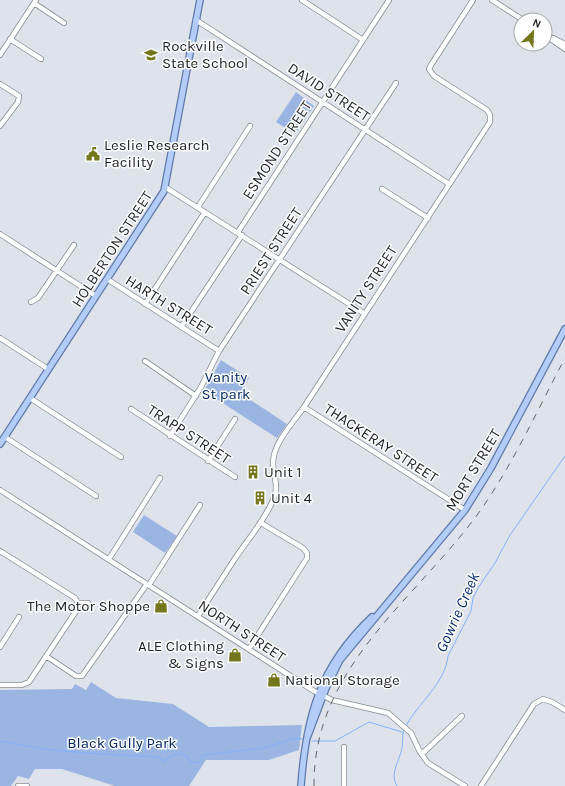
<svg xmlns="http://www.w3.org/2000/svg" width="565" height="786" font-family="Karla,sans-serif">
<rect width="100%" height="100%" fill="#dee3eb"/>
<path fill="#9ab5e2" d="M296 92 314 106 295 134 276 122Z
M221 360 249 378 240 393 287 424 277 438 204 391Z
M144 515 177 536 165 553 133 532Z
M91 682 116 698 173 704 209 727 302 725 299 750 269 760H206L189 786H115L62 769H35L29 779 18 776 11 786H0V690L72 689 75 684 86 690Z"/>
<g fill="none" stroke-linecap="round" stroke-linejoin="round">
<path stroke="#83b0fa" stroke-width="1" d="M406 726C418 703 445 684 448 656L471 611 473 598 478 588 495 563 510 535 565 456
M0 741 44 749 85 753 157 757 164 761 178 753 187 756 191 763 201 762 203 755 264 748 295 738 302 739
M312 741H335L369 722 402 732
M397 786C389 774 400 760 402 748 403 742 402 734 404 729"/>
<g stroke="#858a91" stroke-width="6">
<path id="minor" d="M302 0 363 40
M492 0 523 20
M34 3 64 23
M196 20 449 184
M545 35 565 49
M553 38 565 44
M10 39 41 59
M0 55 36 0
M0 84 19 96 18 102 0 126
M165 187 365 314
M382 189 428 218
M198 207 250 126
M238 232 389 0
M0 234 96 296
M107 279 219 351
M31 302 38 298 74 245
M145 304 205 212
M181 327 242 235
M0 338 48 369
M145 361 196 396
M30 398 121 457
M304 407 465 510
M131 409 235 477
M170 436 201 387 219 351 396 83
M5 437 96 496
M208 461 235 419
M0 490 314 691 332 700 388 713 411 733 420 752 428 763 465 786
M0 551 75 598 78 603
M109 559 160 478
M149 585 200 505
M78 603H88
M198 616C210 597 223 577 236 557 249 538 265 520 274 498 279 486 273 475 273 463 273 443 293 423 304 407L490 122V115L487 110 434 76 429 69 431 65 473 0
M0 647 19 617
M249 649 307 558V553L303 548 261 523
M46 656 76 676H82L147 584
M0 685H22L29 682 78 608V603
M420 752H424L462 716
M18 786H27
M344 786V747
M481 786 534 704 543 699 552 702 565 710"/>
</g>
<g stroke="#5e7aaa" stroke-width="8">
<path id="major" d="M0 444 164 191 200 0
M307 738 326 688 340 660 465 510 491 468 565 329
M301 786C306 716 320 666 372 617"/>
</g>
<use href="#minor" stroke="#fff" stroke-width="4.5"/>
<use href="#major" stroke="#b3cdf8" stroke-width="5.5"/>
<path stroke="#5f6267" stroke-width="1" stroke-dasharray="7 7" stroke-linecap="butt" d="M314 786C313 666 416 600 480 511 513 464 538 409 565 358"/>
</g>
<defs>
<g id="school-bare" transform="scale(1.08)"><path d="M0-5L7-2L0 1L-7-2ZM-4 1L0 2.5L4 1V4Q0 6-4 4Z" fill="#74761c" stroke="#fff" stroke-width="2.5" paint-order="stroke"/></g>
<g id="civic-bare" transform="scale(1.08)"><path d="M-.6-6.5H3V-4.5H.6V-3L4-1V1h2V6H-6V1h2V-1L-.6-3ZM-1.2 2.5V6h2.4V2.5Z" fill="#74761c" stroke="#fff" stroke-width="2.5" paint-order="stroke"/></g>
<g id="building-bare" transform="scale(1.08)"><path d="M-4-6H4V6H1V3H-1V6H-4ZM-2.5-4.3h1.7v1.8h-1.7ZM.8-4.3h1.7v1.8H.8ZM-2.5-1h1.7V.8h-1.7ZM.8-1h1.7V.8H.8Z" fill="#74761c" stroke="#fff" stroke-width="2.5" paint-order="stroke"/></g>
<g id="shop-bare" transform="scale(1.08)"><path d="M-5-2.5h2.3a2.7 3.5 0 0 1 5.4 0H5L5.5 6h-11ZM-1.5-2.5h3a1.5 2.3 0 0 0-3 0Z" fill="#74761c" stroke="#fff" stroke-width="2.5" paint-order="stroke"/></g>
</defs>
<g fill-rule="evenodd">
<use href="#school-bare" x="151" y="55"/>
<use href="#civic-bare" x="93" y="154"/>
<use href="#building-bare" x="253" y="472"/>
<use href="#building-bare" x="260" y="498"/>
<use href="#shop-bare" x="161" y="606"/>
<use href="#shop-bare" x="235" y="655"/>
<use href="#shop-bare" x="274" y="680"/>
</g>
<g text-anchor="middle" stroke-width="3" stroke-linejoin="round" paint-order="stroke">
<g font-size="15" fill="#1e2023" stroke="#fff" text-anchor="start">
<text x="162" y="51">Rockville<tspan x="162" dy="17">State School</tspan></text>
<text x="104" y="150">Leslie Research<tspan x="104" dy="17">Facility</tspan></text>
<text x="264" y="477">Unit 1</text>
<text x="271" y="503">Unit 4</text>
<text x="150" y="611" text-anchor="end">The Motor Shoppe</text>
<text x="224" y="651" text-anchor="end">ALE Clothing<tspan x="224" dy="17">&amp; Signs</tspan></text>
<text x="285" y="685">National Storage</text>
</g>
<g font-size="15" fill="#1e2023" stroke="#fff">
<text transform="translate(329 92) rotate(33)" y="5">DAVID STREET</text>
<text transform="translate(277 150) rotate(-57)" y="5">ESMOND STREET</text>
<text transform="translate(112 249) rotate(-57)" y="5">HOLBERTON STREET</text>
<text transform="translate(271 251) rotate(-57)" y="5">PRIEST STREET</text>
<text transform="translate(366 289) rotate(-57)" y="5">VANITY STREET</text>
<text transform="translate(169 305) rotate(32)" y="5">HARTH STREET</text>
<text transform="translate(189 434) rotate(33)" y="5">TRAPP STREET</text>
<text transform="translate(381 443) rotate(33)" y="5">THACKERAY STREET</text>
<text transform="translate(473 470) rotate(-59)" y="5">MORT STREET</text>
<text transform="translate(242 631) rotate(33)" y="5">NORTH STREET</text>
</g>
<g font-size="15" fill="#012665" stroke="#fff">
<text x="226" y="382">Vanity<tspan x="226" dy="17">St park</tspan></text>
<text x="122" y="748">Black Gully Park</text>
</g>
<g font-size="16" font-style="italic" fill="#082e6e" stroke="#fff">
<text transform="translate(457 612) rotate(-66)" y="6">Gowrie Creek</text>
</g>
</g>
<g transform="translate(533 32) rotate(24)"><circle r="19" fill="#ffffff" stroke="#a5a6a7"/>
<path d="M0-3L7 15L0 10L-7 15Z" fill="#74761c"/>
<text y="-6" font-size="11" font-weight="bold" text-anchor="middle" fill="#1e2023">N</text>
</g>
</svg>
